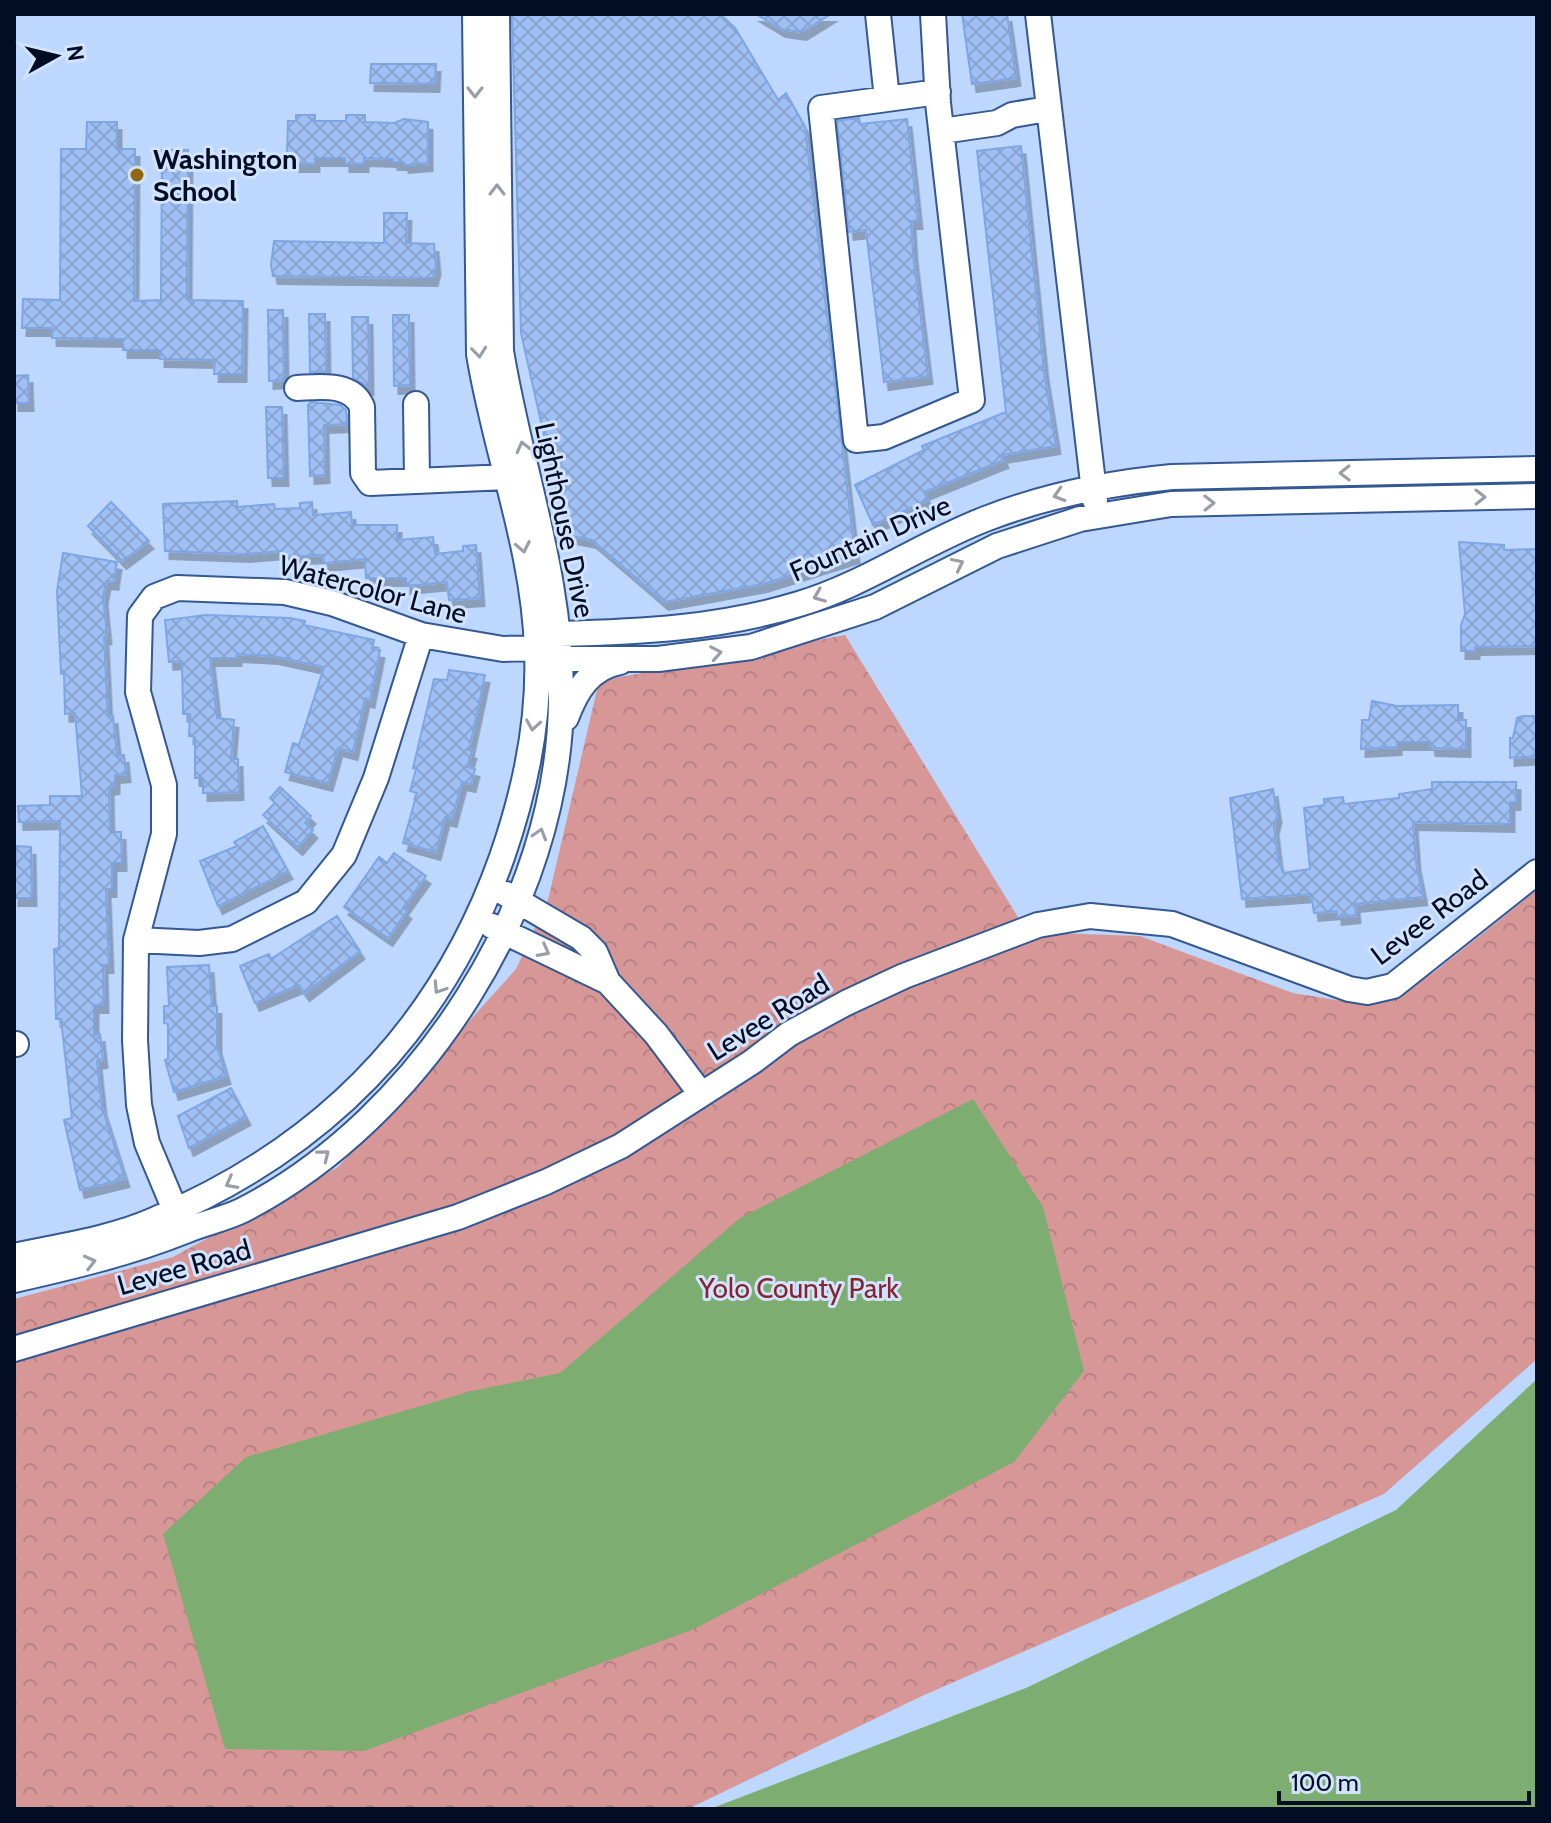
<svg xmlns="http://www.w3.org/2000/svg" width="1551" height="1823" font-family="Cabin,sans-serif">
<defs>
<pattern id="park-crowns" width="20" height="18" patternUnits="userSpaceOnUse" patternTransform="scale(2)"><rect width="20" height="18" fill="#d89797"/><path d="M2 6a3 3 0 1 1 6 0M12 15a3 3 0 1 1 6 0" fill="none" stroke="#b88182"/></pattern>
<pattern id="building-cross-hatch" width="8" height="8" patternUnits="userSpaceOnUse" patternTransform="scale(2)"><rect width="8" height="8" fill="#a0c0f4"/><path d="M0 0l8 8M0 8l8-8" fill="none" stroke="#88a4d1"/></pattern>
<filter id="shadow"><feDropShadow dx="4.5" dy="8" stdDeviation="0" flood-color="#0004"/></filter>
</defs>
<rect width="100%" height="100%" fill="#bdd7fe"/>
<path fill="url(#park-crowns)" d="M845 635 1027 932 1140 936 1293 993 1367 1005 1433 973 1537 890V1359L1384 1494 922 1696 688 1809H14V1299L173 1257 338 1167 516 969 548 900 599 681Z"/>
<path fill="#7dad71" d="M973 1099 1043 1207 1084 1371 1014 1462 694 1629 364 1751 225 1749 163 1534 246 1457 472 1391 560 1373 740 1218Z
M1537 1379V1809H710L1026 1688 1396 1510Z"/>
<path fill="url(#building-cross-hatch)" stroke="#7ea5e4" stroke-width="2" filter="url(#shadow)" d="M512 14H720L735 28 778 100 786 93 805 127 855 555 763 584 664 602 592 540 571 536 554 480 521 333Z
M756 14H831L802 32 781 29Z
M962 14H1007L1016 78 972 84Z
M371 64H436L435 84 370 83Z
M296 115H315V121H346V115H365V122L394 123 404 119 428 122V163L404 165V162H393V159L364 158V164H345V158H315V164H295V157H287L288 121H296Z
M859 118 860 124 907 119 918 221H911L913 254 928 376 884 382 866 230 849 232 837 121Z
M87 122H117V149H135L134 301 161 300 162 150H188L187 300 243 301 242 374H214L215 360 160 359V350H123V339L52 338V328H22L23 299 60 300 61 149H86Z
M1021 146 1044 372 1056 446 1002 455 1004 460 924 492 928 500 873 525 855 485 924 450 922 446 1006 412 977 151Z
M384 213H407L406 243 434 244 436 267 433 278 273 276 271 265 274 241 384 243Z
M268 310H283L284 380 269 381Z
M309 314H325L326 372H310Z
M393 315H409L410 385 394 386Z
M352 317H368L369 387 353 378Z
M28 375 29 403H14V376Z
M311 402 340 405 346 410 347 424 324 425 325 475 310 476 308 405Z
M266 407H282L284 478H268Z
M237 501V507L274 504 275 509 300 508V503L312 502 313 515 351 512 352 525H397V540L433 537 435 554 463 551V546L476 545 480 598 449 600 447 582 406 586V578H366L365 559 324 563 323 555 282 557V551L246 554 165 551 163 504Z
M111 502 149 541 122 561 88 526Z
M1459 542 1504 545V550L1537 549V646L1475 647V651H1461V625L1465 614Z
M63 553 117 562 114 582 106 581 103 597 107 636 104 637 108 717 113 716 117 756 124 755 126 774 115 775V786L109 787 110 832H121L122 863H112V889H106L109 965H103L104 1005H94V1035L100 1034 103 1060 97 1061 102 1107 125 1179 80 1190 64 1120 72 1118 61 1019H56L54 949 59 948 60 821 19 822 18 806 50 805V796H82L75 713 65 714 64 673 61 674 57 591Z
M206 615 290 618 305 621 304 625 374 640 372 649 380 650 370 700 365 698 353 752 338 748 328 783 285 772 293 743 299 745 324 667 274 656 237 654V658H210L217 718 234 720 231 759H238L239 792 203 793V778H195V737L189 736 190 714H183L182 661 169 662 165 620Z
M449 670 485 675 469 750 472 751 467 767 475 769 471 784 462 782 452 819 445 817 436 852 403 843 417 793 410 791 416 769 413 768 434 679 447 680Z
M1372 701 1397 706 1458 705V720H1466V749L1431 748 1430 742H1397V747L1361 749 1362 720H1369Z
M1522 716H1537V756L1510 758V738H1513L1517 718Z
M1432 782H1516V802H1510V824L1413 822 1416 863 1423 897 1355 904 1356 915 1337 917V911L1314 913 1311 894 1242 899 1230 798 1273 789 1277 815 1274 827 1278 860 1283 873 1310 869 1304 808 1324 805V799L1343 797 1344 804 1399 798V794L1432 789Z
M280 787 311 816 305 823 313 830 298 847 263 815 275 803 270 798Z
M263 826 288 871 218 906 200 861 237 846 234 842Z
M16 846 31 847 32 898H14Z
M394 853 426 876 403 908 407 911 388 938 344 907 379 857 387 863Z
M337 916 360 951 305 993 299 985 255 1003 240 966 269 954 271 959Z
M209 965 212 1006H217V1046L226 1076 174 1092 165 1060 168 1059V1024L164 1023V1006H169L167 967Z
M231 1088 246 1117 189 1148 178 1116Z"/>
<g fill="none" stroke-linecap="round" stroke-linejoin="round">
<g stroke="#345891" stroke-width="28">
<path id="minor" d="M878 14 887 99 821 108 856 440 884 437 972 400 938 103 933 14
M1038 14 1095 500
M887 99 938 92
M942 131 997 123 1012 115 1047 109
M297 388C320 387 352 382 362 407L363 473 370 483 507 477
M416 404 417 481
M546 642 558 634C641 632 720 628 799 604 866 584 924 542 988 518 1048 495 1108 483 1172 477L1537 469
M547 652 559 659H658L751 647 875 607 997 546 1080 519 1171 504 1537 496
M566 718C576 691 589 668 620 662
M506 894 581 938 595 952 608 982 656 1034 701 1094
M492 926 608 982
M136 940 199 943 232 939 306 902 344 855 376 778 421 635
M14 1044H16
M175 1210 147 1143 139 1105 135 1040 136 940 164 834V785L138 692 140 616 154 597 177 588 285 592 332 603 421 635 503 649 537 648
M14 1256C60 1246 111 1239 154 1220 323 1149 441 1029 502 857 525 791 540 720 537 650 534 548 495 453 479 354L475 14
M14 1280C72 1267 130 1253 185 1231 204 1223 225 1219 243 1210 421 1118 559 903 561 701 562 575 521 472 501 351L497 14
M14 1349 458 1217 546 1182 621 1146 752 1062 789 1034 846 1003 904 976 1038 925 1090 916 1172 924 1349 989 1367 992 1393 986 1537 872"/>
</g>
<use href="#minor" stroke="#fff" stroke-width="24"/>
</g>
<defs><path id="oneway-chevron" d="M-2-3.5L2.5 0L-2 3.5" fill="none" stroke-width="1.6" stroke-linecap="round" stroke-linejoin="round" transform="scale(2)"/></defs>
<g stroke="#9a9ea7">
<use href="#oneway-chevron" transform="translate(475 92) rotate(90)"/>
<use href="#oneway-chevron" transform="translate(497 190) rotate(-90)"/>
<use href="#oneway-chevron" transform="translate(479 352) rotate(84)"/>
<use href="#oneway-chevron" transform="translate(523 447) rotate(-104)"/>
<use href="#oneway-chevron" transform="translate(1345 473) rotate(179)"/>
<use href="#oneway-chevron" transform="translate(1059 495) rotate(163)"/>
<use href="#oneway-chevron" transform="translate(1480 497) rotate(-1)"/>
<use href="#oneway-chevron" transform="translate(1209 503) rotate(-1)"/>
<use href="#oneway-chevron" transform="translate(523 547) rotate(79)"/>
<use href="#oneway-chevron" transform="translate(958 564) rotate(-26)"/>
<use href="#oneway-chevron" transform="translate(819 596) rotate(158)"/>
<use href="#oneway-chevron" transform="translate(716 653) rotate(-10)"/>
<use href="#oneway-chevron" transform="translate(533 725) rotate(99)"/>
<use href="#oneway-chevron" transform="translate(540 834) rotate(-73)"/>
<use href="#oneway-chevron" transform="translate(544 951) rotate(28)"/>
<use href="#oneway-chevron" transform="translate(439 988) rotate(123)"/>
<use href="#oneway-chevron" transform="translate(324 1155) rotate(-39)"/>
<use href="#oneway-chevron" transform="translate(231 1183) rotate(152)"/>
<use href="#oneway-chevron" transform="translate(90 1262) rotate(-14)"/>
</g>
<circle fill="#91670f" stroke="#d2e3fe" stroke-width="3" cx="137" cy="175" r="8"/>
<g text-anchor="middle" stroke-width="6" stroke-linejoin="round" paint-order="stroke">
<g font-size="28" font-weight="bold" fill="#020c23" stroke="#d2e3fe" text-anchor="start">
<text x="153" y="169">Washington<tspan x="153" dy="32">School</tspan></text>
</g>
<g font-size="28" fill="#020c23" stroke="#d2e3fe">
<text transform="translate(565 520) rotate(78)" y="10">Lighthouse Drive</text>
<text transform="translate(870 538) rotate(-24)" y="10">Fountain Drive</text>
<text transform="translate(373 589) rotate(15)" y="10">Watercolor Lane</text>
<text transform="translate(1429 917) rotate(-37)" y="10">Levee Road</text>
<text transform="translate(768 1017) rotate(-32)" y="10">Levee Road</text>
<text transform="translate(184 1267) rotate(-16)" y="10">Levee Road</text>
</g>
<g font-size="28" fill="#84242d" stroke="#d2e3fe">
<text x="799" y="1298">Yolo County Park</text>
</g>
</g>
<rect width="1551" height="1823" fill="none" stroke="#020c23" stroke-width="32"/>
<g transform="translate(56 56) rotate(82)" stroke="#d2e3fe" stroke-width="6" paint-order="stroke">
<path d="M0-6L14 30L0 20L-14 30Z" fill="#020c23"/>
<text y="-12" font-size="22" font-weight="bold" text-anchor="middle" fill="#020c23">N</text>
</g>
<path d="M1279 1791v12h250v-12" fill="none" stroke="#020c23" stroke-width="4"/>
<text x="1291" y="1791" font-size="24" fill="#020c23" stroke="#d2e3fe" stroke-width="6" paint-order="stroke">100 m</text>
</svg>
